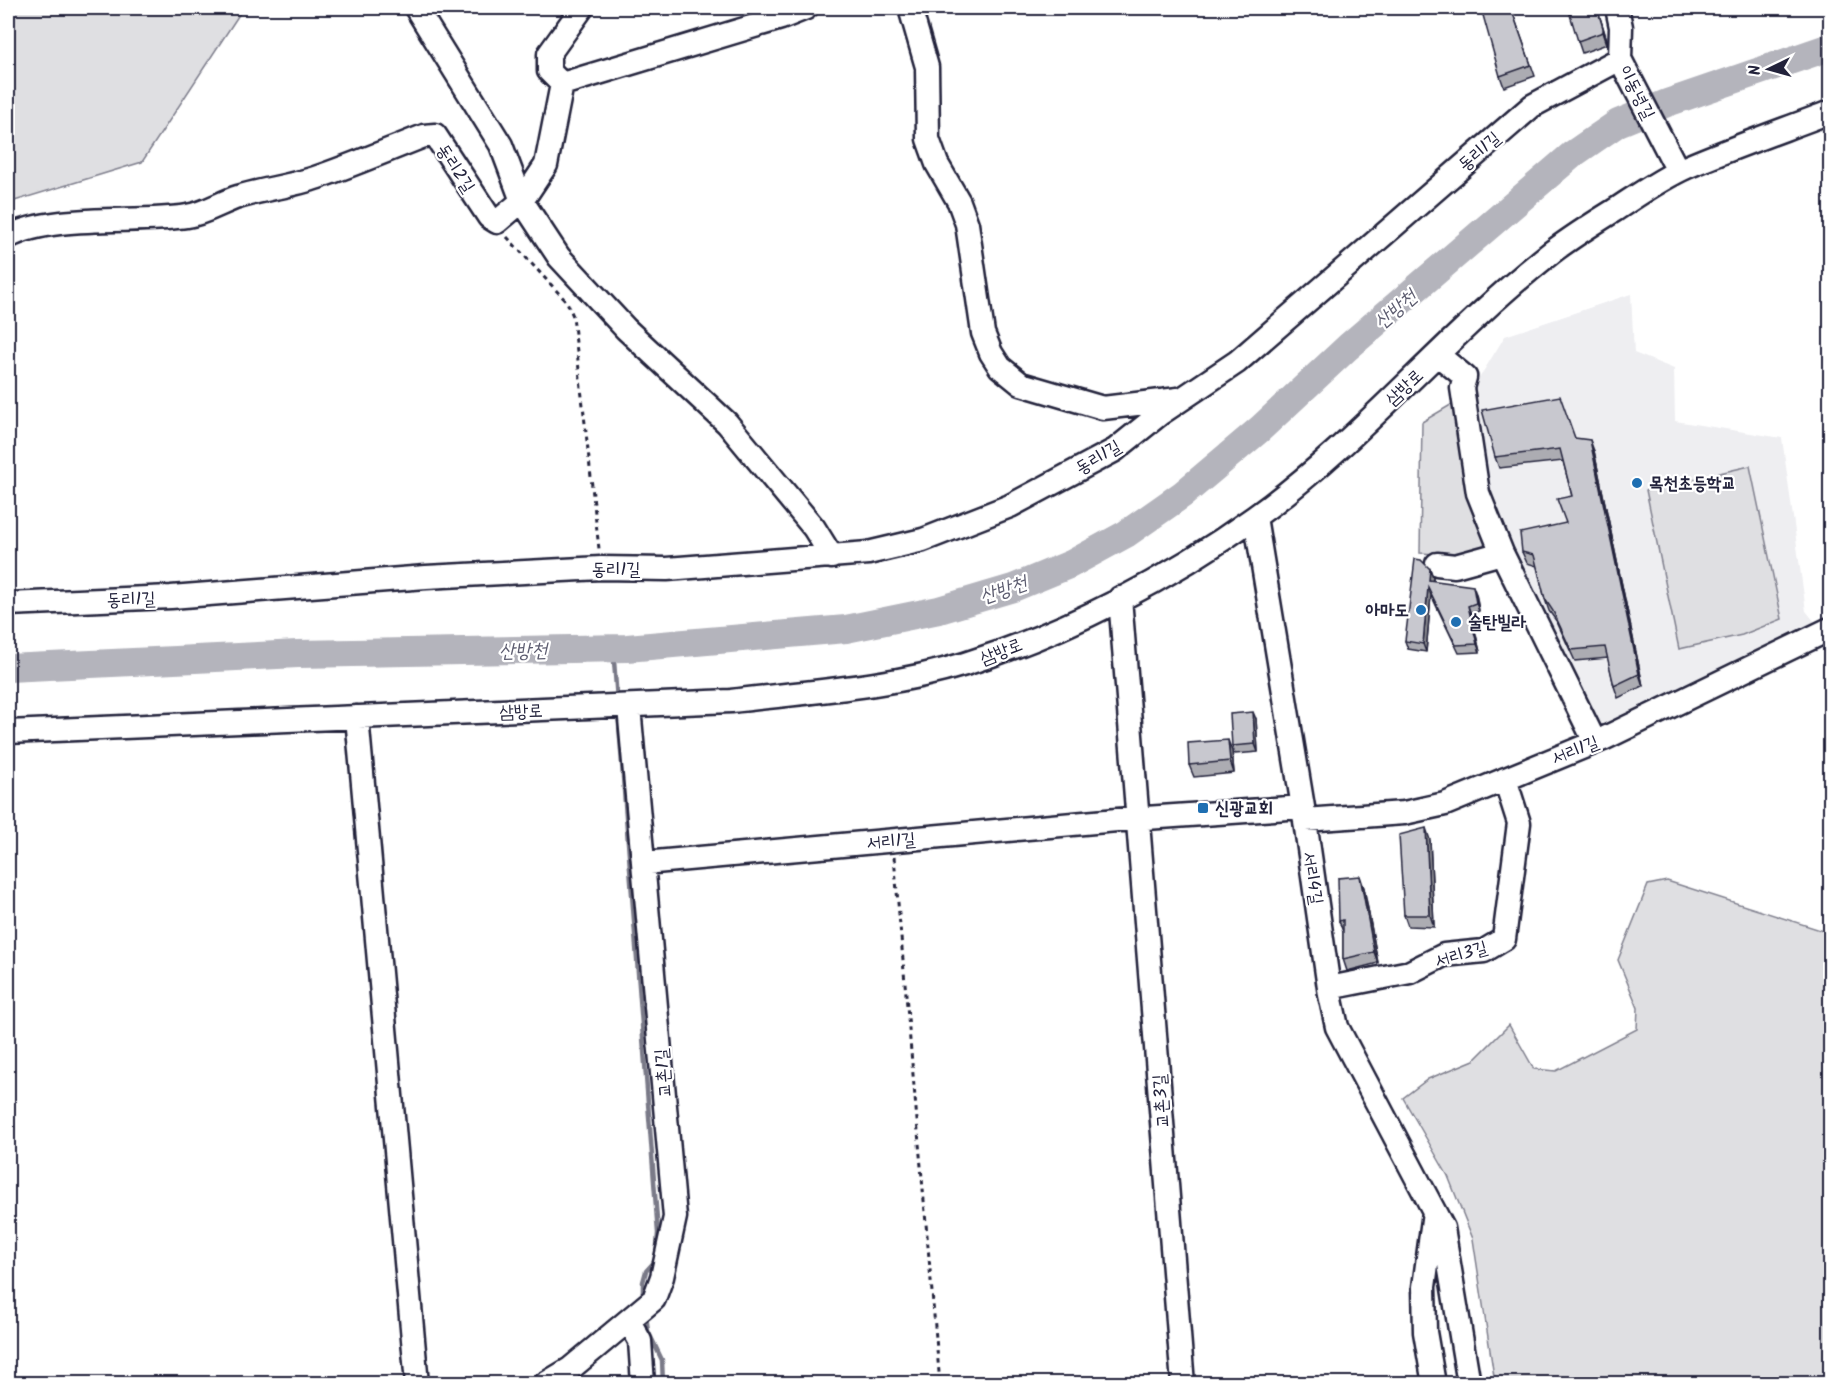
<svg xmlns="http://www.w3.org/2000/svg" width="1838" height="1391" font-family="Kalam,'Poor Story',sans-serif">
<rect width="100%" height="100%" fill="#fff"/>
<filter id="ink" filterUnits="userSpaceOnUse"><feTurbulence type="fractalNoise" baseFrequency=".0167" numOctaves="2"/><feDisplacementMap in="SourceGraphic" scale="12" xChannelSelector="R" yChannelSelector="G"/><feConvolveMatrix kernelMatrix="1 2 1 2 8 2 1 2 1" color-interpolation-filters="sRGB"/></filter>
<g filter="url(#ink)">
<path fill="#eeeef1" d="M1631 294 1634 353 1674 369 1675 421 1782 438 1806 611 1815 622 1599 730 1495 528 1467 398 1505 336Z"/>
<path fill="#dfdfe2" stroke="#80808e" stroke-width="1.5" d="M8 8H239L240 13 142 162 8 203Z
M1454 403 1492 548 1451 555 1420 553 1422 422Z
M1750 466 1782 619 1742 635 1679 649 1646 490Z
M1667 881 1830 933V1383H1495L1473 1239 1448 1176 1403 1098 1428 1079 1474 1060 1509 1025 1534 1069 1556 1071 1637 1029 1638 1008 1618 960 1648 885Z"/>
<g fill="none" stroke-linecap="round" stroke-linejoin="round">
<path stroke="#7a7a88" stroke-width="4.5" d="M613 648 617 700
M618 712 658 1233 656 1260 646 1271 643 1282V1300
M646 1315 648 1331 662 1360 663 1384"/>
<path stroke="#b4b4bc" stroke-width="28" d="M8 668 298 654 627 648 846 629 939 610 1013 588 1071 564 1126 534 1183 494 1260 429 1348 347 1573 154 1618 123 1667 103 1830 47"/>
<g stroke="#22223b" stroke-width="27">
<path id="minor" d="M416 8 501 145 522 201 559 257 626 329 727 423 814 528 832 557
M910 8 927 67 928 139 937 164 959 202 967 224 983 333 991 353 1000 367 1021 384 1103 408 1178 399
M1617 8 1621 27 1620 59 1678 171
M562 84 549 71V54L582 8
M8 237C53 213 137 224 187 216 204 214 222 202 238 197 264 189 292 186 318 177 353 165 388 150 424 136L435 135 489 217 497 222 522 201 546 165 562 84 781 18 806 8
M1438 355 1465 377 1462 388 1478 493 1502 553 1595 742
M1255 517 1303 807 1330 995 1337 1027 1443 1228 1469 1384
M1437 564 1455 566 1502 553
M1120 598 1183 1384
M8 604 171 597 426 577 601 568 667 569 868 553 923 540 1010 506 1115 450 1161 413 1237 362 1532 106 1620 59
M357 717 417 1384
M8 732 731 701C808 692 891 687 965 664 1067 632 1169 579 1255 517 1363 439 1447 334 1552 252 1572 237 1594 223 1615 210 1638 195 1662 178 1687 167 1734 147 1783 130 1830 112
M1305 820 1404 813 1445 804 1603 739 1830 629
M644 863 1117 820 1303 807
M1329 988 1410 972 1444 955 1484 951 1504 939 1519 823 1505 779
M629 1321 640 1341 643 1384
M545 1384 570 1369 654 1299 662 1277 675 1217 629 707
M1434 1384 1425 1332 1424 1287 1434 1212"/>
</g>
<path stroke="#22223b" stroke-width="3" stroke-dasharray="4.5 4.5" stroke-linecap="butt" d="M507 237 567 302 573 316 599 549
M894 857 940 1384"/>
<use href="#minor" stroke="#fff" stroke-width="22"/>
</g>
<path fill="#acacb2" stroke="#22223b" stroke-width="1.5" d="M743 8H767L746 15Z
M1511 8 1535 76 1504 87 1500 76Z
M1597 8 1607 40V44L1582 53 1578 41Z
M1575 438 1594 451 1643 686 1618 698 1614 686 1608 658 1575 661 1557 622 1549 611 1545 599 1537 566 1527 563 1522 552 1566 523 1572 496 1563 461 1499 468 1495 457Z
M1430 569 1433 577V581L1476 594 1479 611 1471 614 1480 652 1459 653 1431 595 1426 652 1408 649 1405 641Z
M1256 719 1258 752 1235 754 1232 746Z
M1232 751 1234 773 1194 777 1189 765Z
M1430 840 1434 927 1408 926 1404 915Z
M1364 888 1378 963 1347 971 1343 959V932L1339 921Z"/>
<path fill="#8c8c91" stroke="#22223b" stroke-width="1.5" d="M1597 8 1607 40V44L1603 32Z
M1590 440 1594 451 1643 686 1639 674Z
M1430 569 1433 577 1432 588 1429 580Z
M1473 586 1476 594 1479 611 1476 603Z
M1428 587 1431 595 1426 652 1423 644Z
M1468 606 1471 614 1480 652 1477 644Z
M1253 712 1256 719 1258 752 1255 744Z
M1228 740 1232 751 1234 773 1230 761Z
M1426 828 1430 840 1434 927 1430 915Z
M1360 876 1364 888 1378 963 1374 952Z"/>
<path fill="#c8c8cf" stroke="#22223b" stroke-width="1.5" d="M1481 8H1511L1531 65 1500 76Z
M1568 8H1597L1603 28V32L1578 41Z
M1560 396 1575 438 1590 440 1639 674 1614 686 1605 647 1571 650 1553 611 1545 599 1534 555 1522 552 1520 533 1566 523 1557 499 1572 496 1560 449 1495 457 1482 410Z
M1415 559 1421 560 1430 569 1429 580 1473 586 1476 603 1468 606 1477 644 1456 645 1428 587 1423 644 1405 641Z
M1253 712 1255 744 1232 746 1230 714Z
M1228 740 1230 761 1189 765 1188 743Z
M1426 828 1430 915H1404L1399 835Z
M1360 876 1374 952 1343 959V920L1339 921 1338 878Z"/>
</g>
<g fill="#1f6fb2" stroke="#fff" stroke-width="2">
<circle cx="1637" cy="483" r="6"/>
<circle cx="1421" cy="610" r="6"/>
<circle cx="1456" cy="622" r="6"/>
<rect x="1197" y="802" width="12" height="12" rx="3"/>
</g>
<g text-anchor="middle" stroke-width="4.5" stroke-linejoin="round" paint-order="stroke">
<g font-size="18" fill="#22223b" stroke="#fff">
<text transform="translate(1637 92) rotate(63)" y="6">이동녕길</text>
<text transform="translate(1479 151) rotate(-41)" y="6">동리1길</text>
<text transform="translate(456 168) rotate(57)" y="6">동리2길</text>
<text transform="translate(1404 387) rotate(-43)" y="6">삼방로</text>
<text transform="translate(1098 457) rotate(-31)" y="6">동리1길</text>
<text x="616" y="575">동리1길</text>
<text transform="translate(131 599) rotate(-2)" y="6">동리1길</text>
<text transform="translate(1001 651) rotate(-21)" y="6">삼방로</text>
<text transform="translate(521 711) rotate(-2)" y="6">삼방로</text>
<text transform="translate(1575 750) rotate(-22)" y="6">서리1길</text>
<text transform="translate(891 841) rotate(-5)" y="6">서리1길</text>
<text transform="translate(1313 878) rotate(81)" y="6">서리4길</text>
<text transform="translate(1461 954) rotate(-16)" y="6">서리3길</text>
<text transform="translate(663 1073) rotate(-95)" y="6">교촌1길</text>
<text transform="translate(1161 1101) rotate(-94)" y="6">교촌3길</text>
</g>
<g font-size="18" font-weight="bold" fill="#22223b" stroke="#fff" text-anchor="start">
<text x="1649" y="489">목천초등학교</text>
<text x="1409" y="616" text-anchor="end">아마도</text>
<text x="1468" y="628">술탄빌라</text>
<text x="1215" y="814">신광교회</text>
</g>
<g font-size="20" font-style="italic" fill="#5c5c6f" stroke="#fff">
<text transform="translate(1395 309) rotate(-41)" y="7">산방천</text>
<text transform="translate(1003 589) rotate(-19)" y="7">산방천</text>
<text transform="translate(523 650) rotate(-1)" y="7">산방천</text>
</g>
</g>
<rect width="1838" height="1391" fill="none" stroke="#fff" stroke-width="30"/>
<rect x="15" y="15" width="1808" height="1361" fill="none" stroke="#22223b" stroke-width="2" filter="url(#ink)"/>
<g transform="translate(1769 69) rotate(265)" stroke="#ffffff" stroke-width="4.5" paint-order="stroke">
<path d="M0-4.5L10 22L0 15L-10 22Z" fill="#22223b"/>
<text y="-9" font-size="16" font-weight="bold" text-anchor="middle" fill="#22223b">N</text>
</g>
</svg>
